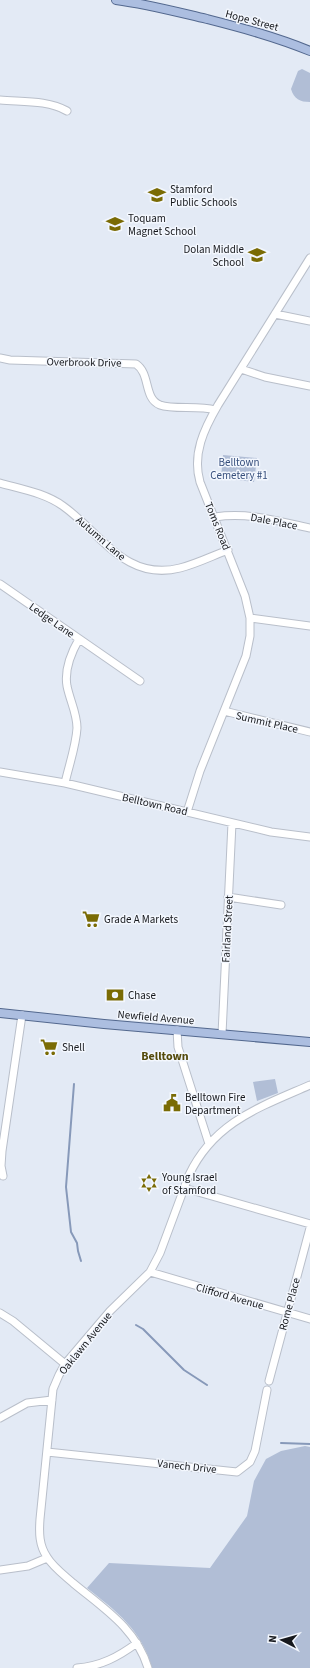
<svg xmlns="http://www.w3.org/2000/svg" width="310" height="1668" font-family="'Source Sans 3',sans-serif">
<rect width="100%" height="100%" fill="#e3eaf5"/>
<path fill="#b1bed6" d="M302 69 310 73V102C300 102 294 99 291 89L298 71Z
M223 455 257 458 254 482 221 478Z
M275 1079 278 1093 257 1101 253 1082Z
M305 1446 310 1447V1668H152C142 1630 116 1611 87 1588L109 1563 210 1568 247 1516 254 1481 266 1459 281 1451Z"/>
<g fill="none" stroke-linecap="round" stroke-linejoin="round">
<path stroke="#8799b9" stroke-width="2" d="M74 1084 66 1187 71 1232 77 1243 78 1251 81 1261
M136 1325 143 1329 184 1370 207 1385
M281 1443 310 1444"/>
<g stroke="#b9bfca" stroke-width="9">
<path id="minor" d="M0 100C22 102 48 100 67 111
M275 314 310 321
M0 358 10 360 136 364C151 374 143 398 160 405 173 410 199 405 215 410
M241 369 265 377 310 386
M0 483C21 489 45 493 63 506 100 532 125 582 180 568 196 564 212 556 228 550
M215 517C249 512 277 521 310 528
M0 584 140 681
M250 618 310 626
M224 711 310 732
M0 772 65 783 271 832 310 837
M65 783C69 765 76 746 77 728 77 713 70 701 67 686 64 669 71 653 79 639
M187 812 200 771 246 656 250 636V618L245 596 200 482C192 454 204 429 218 405L310 258
M228 897 281 905
M177 1030 178 1047 209 1144
M222 1034 232 823
M3 1176 1 1166 2 1151 22 1015
M184 1188 310 1224
M150 1272 310 1319
M0 1313 13 1321 65 1364
M269 1381 310 1228
M0 1418 27 1403 52 1400
M47 1452 237 1472 250 1462 255 1451 267 1390
M0 1570 28 1566 47 1558
M77 1668C101 1666 118 1657 137 1643
M148 1668C136 1628 103 1608 73 1583 64 1575 53 1567 47 1557 39 1545 39 1533 40 1519L53 1389 59 1375 65 1364 110 1311 150 1272 160 1253 189 1175C214 1122 260 1107 310 1085"/>
</g>
<g stroke="#53688e" stroke-width="10">
<path id="major" d="M116 0C147 4 177 12 207 19 242 28 276 37 310 51
M0 1013 104 1024 310 1042"/>
</g>
<use href="#minor" stroke="#fff" stroke-width="7"/>
<use href="#major" stroke="#acbee0" stroke-width="8"/>
</g>
<defs>
<g id="school-bare" transform="scale(1.38)"><path d="M0-5L7-2L0 1L-7-2ZM-4 1L0 2.5L4 1V4Q0 6-4 4Z" fill="#7a6b04" stroke="#f3f7fe" stroke-width="2.5" paint-order="stroke"/></g>
<g id="supermarket-bare" transform="scale(1.38)"><path d="M-6-5.5h2.5l.6 2H6L4.5 2H-2.5L-4.4-4H-6ZM-1.5 3.2a1.3 1.3 0 1 0 .1 0ZM3 3.2a1.3 1.3 0 1 0 .1 0Z" fill="#7a6b04" stroke="#f3f7fe" stroke-width="2.5" paint-order="stroke"/></g>
<g id="bank-bare" transform="scale(1.38)"><path d="M-6-4H6V4H-6ZM0-2.3a2.3 2.3 0 1 0 0 4.6a2.3 2.3 0 1 0 0-4.6Z" fill="#7a6b04" stroke="#f3f7fe" stroke-width="2.5" paint-order="stroke"/></g>
<g id="civic-bare" transform="scale(1.38)"><path d="M-.6-6.5H3V-4.5H.6V-3L4-1V1h2V6H-6V1h2V-1L-.6-3ZM-1.2 2.5V6h2.4V2.5Z" fill="#7a6b04" stroke="#f3f7fe" stroke-width="2.5" paint-order="stroke"/></g>
<g id="synagogue-bare" transform="scale(1.38)"><path d="M0-6.5L5.6 3.2H-5.6ZM0 6.5L5.6-3.2H-5.6Z" fill="#7a6b04" stroke="#f3f7fe" stroke-width="2.5" paint-order="stroke"/></g>
</defs>
<g fill-rule="evenodd">
<use href="#school-bare" x="157" y="195"/>
<use href="#school-bare" x="115" y="224"/>
<use href="#school-bare" x="257" y="255"/>
<use href="#supermarket-bare" x="91" y="919"/>
<use href="#bank-bare" x="115" y="995"/>
<use href="#supermarket-bare" x="49" y="1047"/>
<use href="#civic-bare" x="172" y="1103"/>
<use href="#synagogue-bare" x="149" y="1183"/>
</g>
<g text-anchor="middle" stroke-width="3" stroke-linejoin="round" paint-order="stroke">
<g font-size="11" fill="#17191d" stroke="#f3f7fe">
<text transform="translate(252 20) rotate(15)" y="4">Hope Street</text>
<text transform="translate(84 362) rotate(1)" y="4">Overbrook Drive</text>
<text transform="translate(274 521) rotate(11)" y="4">Dale Place</text>
<text transform="translate(218 526) rotate(68)" y="4">Toms Road</text>
<text transform="translate(101 538) rotate(41)" y="4">Autumn Lane</text>
<text transform="translate(52 620) rotate(35)" y="4">Ledge Lane</text>
<text transform="translate(267 722) rotate(13)" y="4">Summit Place</text>
<text transform="translate(155 804) rotate(13)" y="4">Belltown Road</text>
<text transform="translate(227 929) rotate(-87)" y="4">Fairland Street</text>
<text transform="translate(156 1017) rotate(5)" y="4">Newfield Avenue</text>
<text transform="translate(230 1296) rotate(16)" y="4">Clifford Avenue</text>
<text transform="translate(289 1304) rotate(-75)" y="4">Rome Place</text>
<text transform="translate(85 1343) rotate(-51)" y="4">Oaklawn Avenue</text>
<text transform="translate(187 1466) rotate(6)" y="4">Vanech Drive</text>
</g>
<g font-size="11" fill="#17191d" stroke="#f3f7fe" text-anchor="start">
<text x="170" y="193">Stamford<tspan x="170" dy="13">Public Schools</tspan></text>
<text x="128" y="222">Toquam<tspan x="128" dy="13">Magnet School</tspan></text>
<text x="244" y="253" text-anchor="end">Dolan Middle<tspan x="244" dy="13">School</tspan></text>
<text x="104" y="923">Grade A Markets</text>
<text x="128" y="999">Chase</text>
<text x="62" y="1051">Shell</text>
<text x="185" y="1101">Belltown Fire<tspan x="185" dy="13">Department</tspan></text>
<text x="162" y="1181">Young Israel<tspan x="162" dy="13">of Stamford</tspan></text>
</g>
<g font-size="11" fill="#38507d" stroke="#f3f7fe">
<text x="239" y="466">Belltown<tspan x="239" dy="13">Cemetery #1</tspan></text>
</g>
<g font-size="12" font-weight="bold" fill="#554b0b" stroke="#f3f7fe">
<text x="165" y="1060">Belltown</text>
</g>
</g>
<g transform="translate(282 1640) rotate(276)" stroke="#f3f7fe" stroke-width="3" paint-order="stroke">
<path d="M0-3L7 15L0 10L-7 15Z" fill="#17191d"/>
<text y="-6" font-size="11" font-weight="bold" text-anchor="middle" fill="#17191d">N</text>
</g>
</svg>
